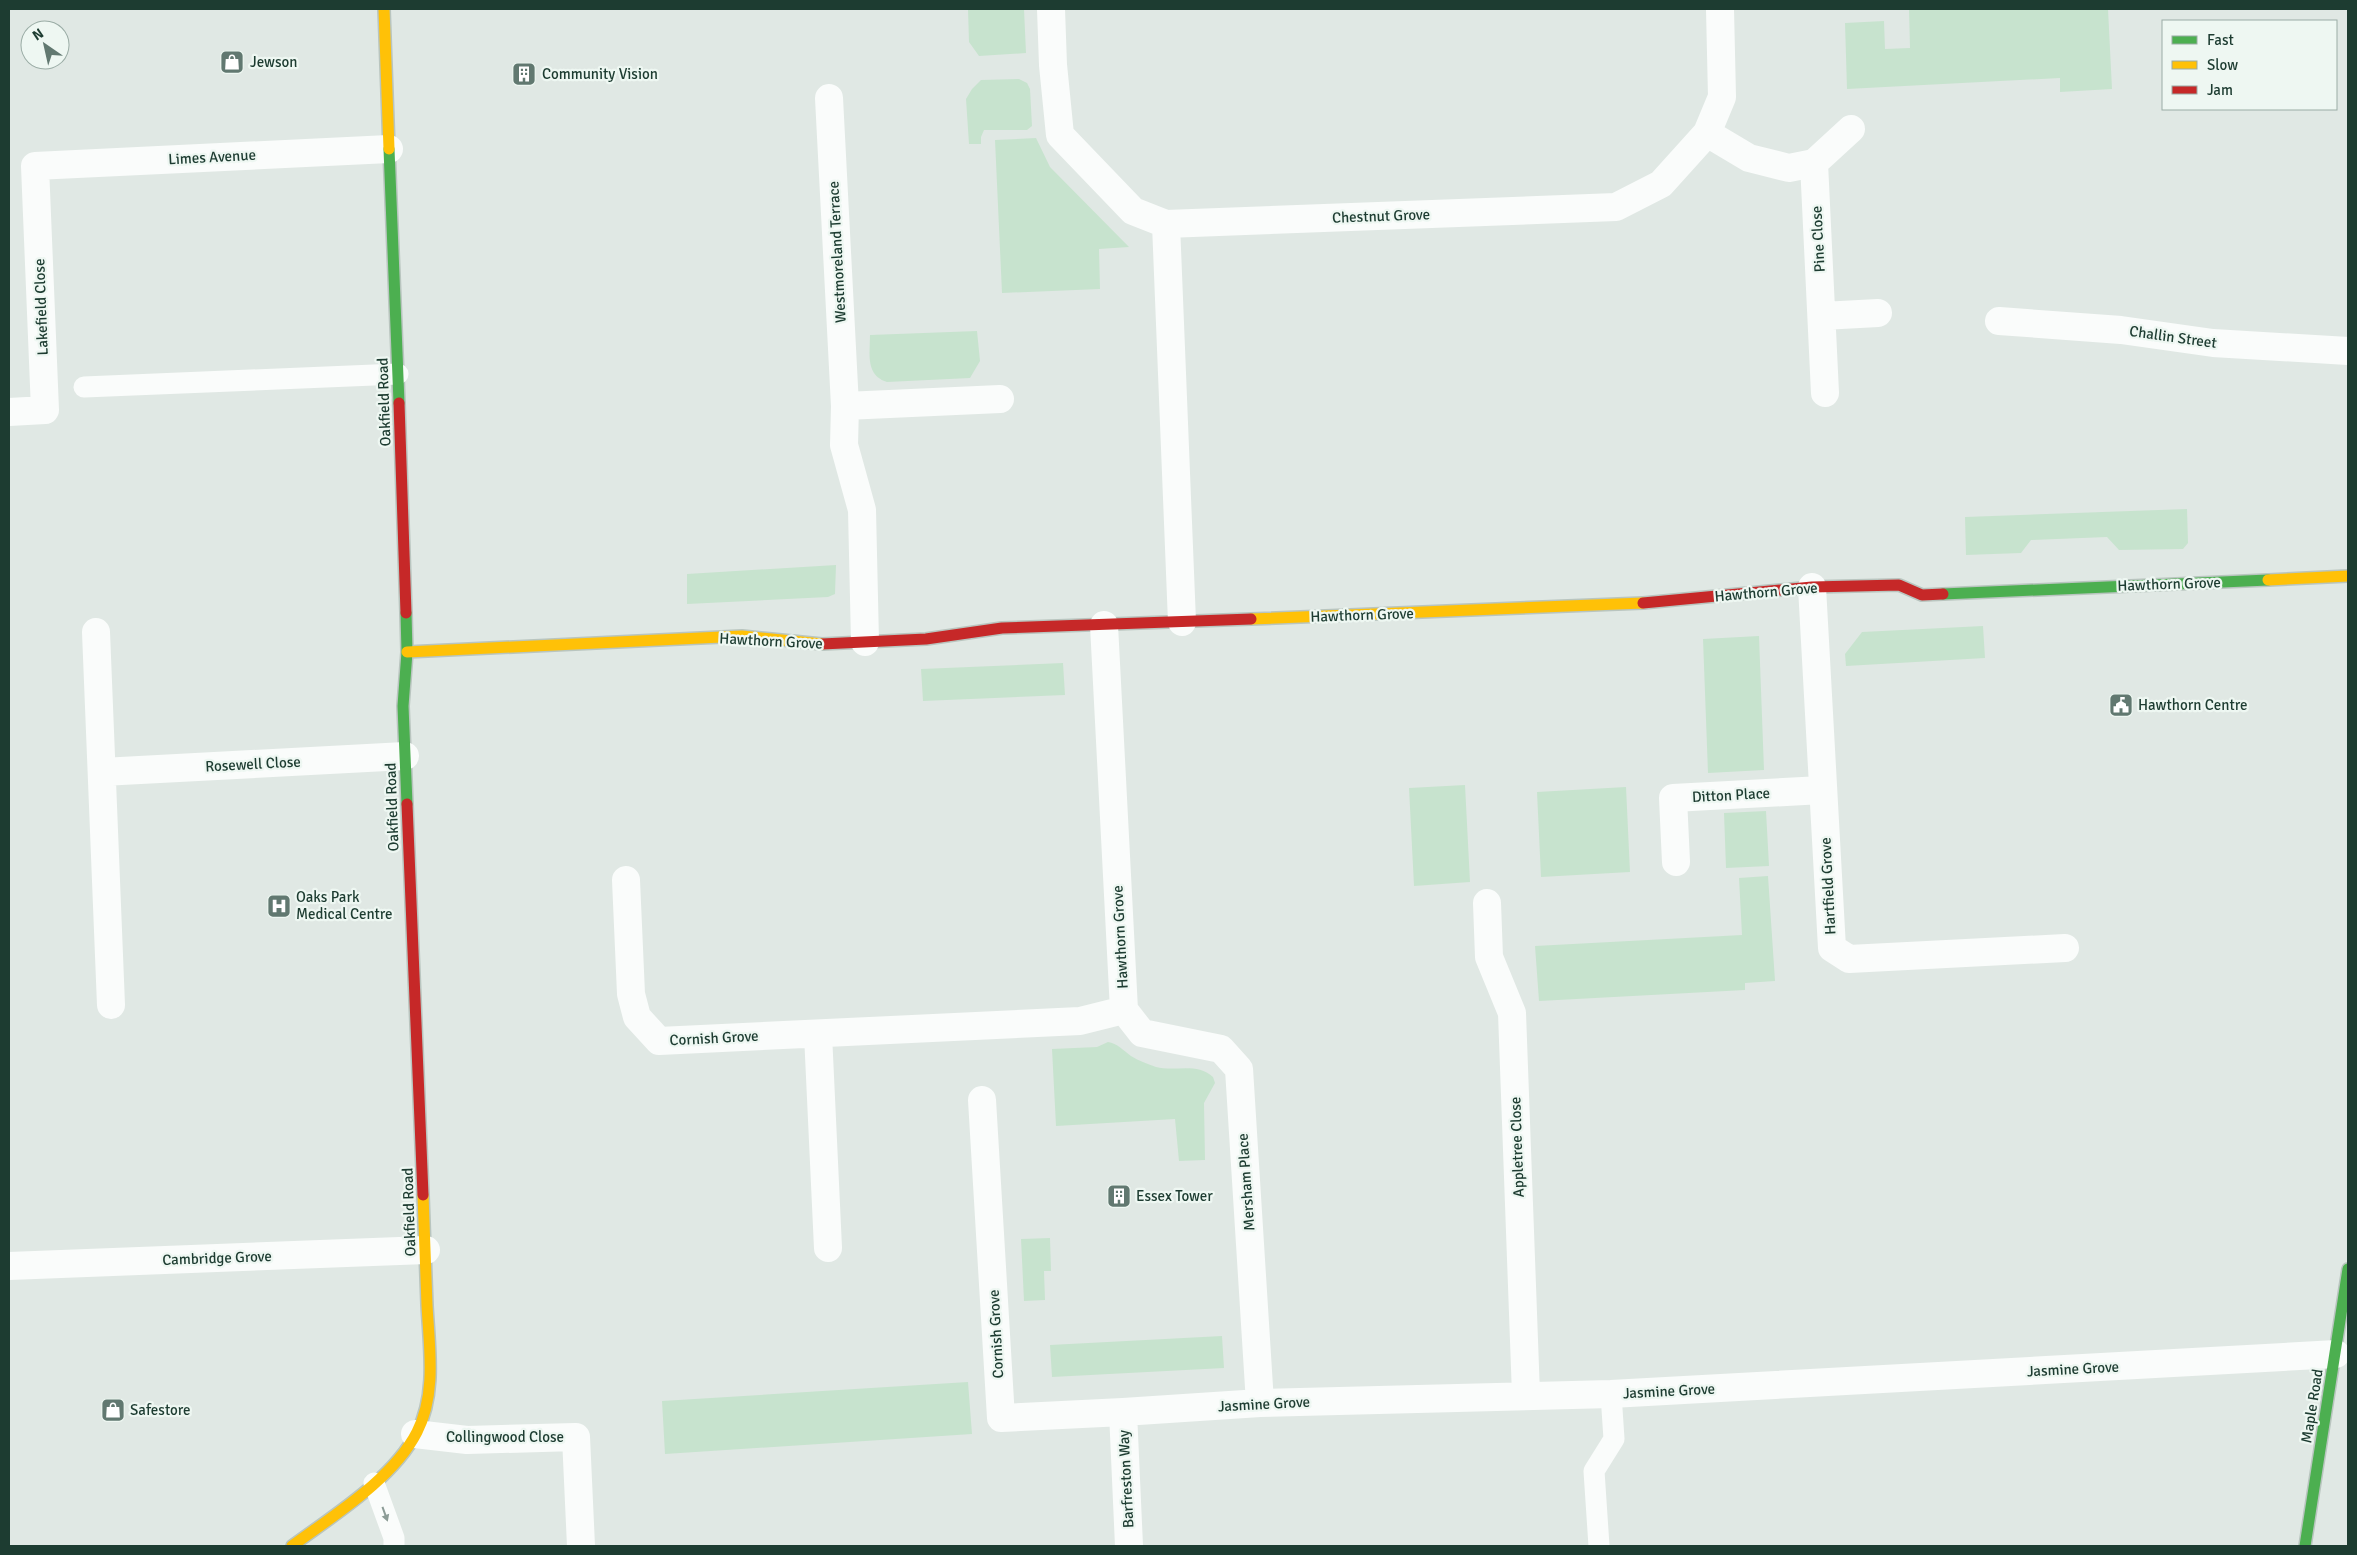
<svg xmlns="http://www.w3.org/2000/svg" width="2357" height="1555" font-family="Signika,sans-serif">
<rect width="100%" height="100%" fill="#e0e8e4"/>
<path fill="#c7e3ce" d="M968 9H1024L1026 53 979 56 969 42Z
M1909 9H2108L2112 89 2060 92V78L1847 89 1845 23 1884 21 1885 49 1910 48Z
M1019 79 1027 83 1030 89 1032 126 1027 130H984L981 137V144H969L966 99 972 89 981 80Z
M1036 138 1050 167 1129 247 1099 249 1100 289 1002 293 995 140Z
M977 331 980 361 970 378 887 382C865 375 870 353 870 335Z
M2187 509 2188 543 2183 549 2119 550 2107 537 2031 540 2021 553 1966 555 1965 517Z
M836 565 835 594 828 597 687 604V574Z
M1983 626 1985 658 1846 666 1845 654 1862 632Z
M1759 636 1764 770 1708 773 1703 639Z
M1063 663 1065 695 923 701 921 669Z
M1465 785 1470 882 1414 886 1409 788Z
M1626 787 1630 872 1541 877 1537 792Z
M1766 811 1769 866 1726 868 1724 813Z
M1768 876 1775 981 1745 983V990L1539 1001 1535 946 1742 935 1739 878Z
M1108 1042C1117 1043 1124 1051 1131 1056 1139 1061 1148 1064 1156 1067 1175 1072 1197 1062 1213 1077L1215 1083 1204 1103 1205 1160 1179 1161 1175 1119 1056 1126 1052 1049 1097 1047Z
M1050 1238 1051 1271H1044L1045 1300 1024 1301 1021 1239Z
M1222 1336 1224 1368 1052 1377 1050 1345Z
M968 1382 972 1434 665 1454 662 1401Z"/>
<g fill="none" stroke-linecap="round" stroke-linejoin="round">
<g stroke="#b9c5bf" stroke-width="14">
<path id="fast" d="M389 149 399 403
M1943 594 2268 580
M406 613 407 652 403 706 407 804
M2305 1546 2348 1269"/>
</g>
<g stroke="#b9c5bf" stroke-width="14">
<path id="slow" d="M384 9 389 149
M2268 580 2348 576
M1251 619 1643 603
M407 652 742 636 822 644
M292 1546C334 1515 393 1479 417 1432 437 1393 429 1346 427 1305 426 1268 424 1232 423 1195"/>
</g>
<g stroke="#b9c5bf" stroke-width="14">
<path id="jam" d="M399 403 406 613
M1643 603 1812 587 1899 585 1922 595 1943 594
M822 644 926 639 1002 628 1251 619
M407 804 423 1195"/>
</g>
<path stroke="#fafcfb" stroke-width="21" d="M84 387 398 374
M374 1483 394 1538V1546
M1599 1546 1594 1471 1614 1439 1611 1394"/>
<path stroke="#fafcfb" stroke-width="28" d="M1051 9 1053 65 1060 135 1133 211 1166 224 1616 207 1661 184 1707 133 1722 97 1720 9
M829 98 845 406 844 445 862 510 865 642
M1707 133 1749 158 1789 168 1814 163 1825 393
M1814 163 1851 129
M1166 224 1182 622
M1822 316 1878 313
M1999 321 2121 330 2213 343 2348 351
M845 406 1000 399
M9 412 45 410 35 166 389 149
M1812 587 1832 948 1849 959 2065 948
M1104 625 1124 1010 1142 1033 1221 1049 1239 1069 1260 1403
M96 632 111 1005
M102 772 405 756
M1676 862 1673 798 1822 790
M626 880 631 994 637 1017 659 1041 1080 1021 1124 1010
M1487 903 1489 957 1512 1013 1526 1395
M818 1034 828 1248
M982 1100 1001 1418 1123 1412 1260 1403 1611 1394 2336 1354
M9 1266 426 1250
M1123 1412 1129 1546
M415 1434 467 1440 576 1437 581 1546"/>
<use href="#fast" stroke="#4caf50" stroke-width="11"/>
<use href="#slow" stroke="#ffc107" stroke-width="11"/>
<use href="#jam" stroke="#c62828" stroke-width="11"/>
</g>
<defs><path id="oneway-solid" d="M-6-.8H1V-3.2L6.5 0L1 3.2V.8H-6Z" transform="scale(1.25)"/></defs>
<use fill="#8c9c96" href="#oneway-solid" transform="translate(385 1514) rotate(70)"/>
<defs>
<g id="shop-square" transform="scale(1.25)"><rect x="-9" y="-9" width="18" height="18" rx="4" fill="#617870" stroke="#eef7f2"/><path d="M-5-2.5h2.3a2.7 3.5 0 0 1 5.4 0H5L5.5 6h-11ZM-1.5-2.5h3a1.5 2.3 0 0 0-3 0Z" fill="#fff"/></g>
<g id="building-square" transform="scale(1.25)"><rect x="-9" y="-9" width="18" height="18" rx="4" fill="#617870" stroke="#eef7f2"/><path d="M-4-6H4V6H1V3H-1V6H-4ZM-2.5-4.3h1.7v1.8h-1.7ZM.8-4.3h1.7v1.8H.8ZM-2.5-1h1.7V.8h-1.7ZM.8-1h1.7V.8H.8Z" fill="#fff"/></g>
<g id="civic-square" transform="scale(1.25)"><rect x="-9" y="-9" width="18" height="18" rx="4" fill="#617870" stroke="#eef7f2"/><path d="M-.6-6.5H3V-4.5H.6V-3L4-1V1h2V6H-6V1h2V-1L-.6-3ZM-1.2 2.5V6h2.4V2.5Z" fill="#fff"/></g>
<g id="hospital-square" transform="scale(1.25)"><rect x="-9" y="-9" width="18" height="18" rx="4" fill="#617870" stroke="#eef7f2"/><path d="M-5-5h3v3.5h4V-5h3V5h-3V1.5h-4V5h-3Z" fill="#fff"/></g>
</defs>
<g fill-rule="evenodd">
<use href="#shop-square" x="232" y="62"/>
<use href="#building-square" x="524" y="74"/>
<use href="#civic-square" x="2121" y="705"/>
<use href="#hospital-square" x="279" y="906"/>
<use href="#building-square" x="1119" y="1196"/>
<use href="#shop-square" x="113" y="1410"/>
</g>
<g text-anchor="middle" stroke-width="4.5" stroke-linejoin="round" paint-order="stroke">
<g font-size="15" fill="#1d3c31" stroke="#eef7f2" text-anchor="start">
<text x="250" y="67">Jewson</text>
<text x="542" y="79">Community Vision</text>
<text x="2138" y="710">Hawthorn Centre</text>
<text x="296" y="902">Oaks Park<tspan x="296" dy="17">Medical Centre</tspan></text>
<text x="1136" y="1201">Essex Tower</text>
<text x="130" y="1415">Safestore</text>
</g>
<g font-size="15" fill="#1d3c31" stroke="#eef7f2">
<text transform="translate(212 157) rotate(-3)" y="5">Limes Avenue</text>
<text transform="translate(1381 216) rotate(-2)" y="5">Chestnut Grove</text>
<text transform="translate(1818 239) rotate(-93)" y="5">Pine Close</text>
<text transform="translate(837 252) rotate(-93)" y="5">Westmoreland Terrace</text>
<text transform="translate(41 307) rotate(-92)" y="5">Lakefield Close</text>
<text transform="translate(2173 337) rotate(8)" y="5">Challin Street</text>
<text transform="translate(384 402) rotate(-92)" y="5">Oakfield Road</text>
<text transform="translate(2169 584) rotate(-2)" y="5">Hawthorn Grove</text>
<text transform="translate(1766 592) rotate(-5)" y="5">Hawthorn Grove</text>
<text transform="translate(1362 615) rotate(-2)" y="5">Hawthorn Grove</text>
<text transform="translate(771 641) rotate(3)" y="5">Hawthorn Grove</text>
<text transform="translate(253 764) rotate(-3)" y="5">Rosewell Close</text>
<text transform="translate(1731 795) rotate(-3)" y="5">Ditton Place</text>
<text transform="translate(392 807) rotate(-92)" y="5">Oakfield Road</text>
<text transform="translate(1828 886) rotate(-93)" y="5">Hartfield Grove</text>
<text transform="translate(1120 937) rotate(-93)" y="5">Hawthorn Grove</text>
<text transform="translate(714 1038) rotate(-3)" y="5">Cornish Grove</text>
<text transform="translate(1517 1147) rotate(-92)" y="5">Appletree Close</text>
<text transform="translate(1246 1182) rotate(-94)" y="5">Mersham Place</text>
<text transform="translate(409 1212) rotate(-92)" y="5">Oakfield Road</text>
<text transform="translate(217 1258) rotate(-2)" y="5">Cambridge Grove</text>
<text transform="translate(996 1334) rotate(-93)" y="5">Cornish Grove</text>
<text transform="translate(2073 1369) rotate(-3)" y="5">Jasmine Grove</text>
<text transform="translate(1669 1391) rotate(-3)" y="5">Jasmine Grove</text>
<text transform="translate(1264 1404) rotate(-3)" y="5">Jasmine Grove</text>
<text transform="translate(2312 1406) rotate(-81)" y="5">Maple Road</text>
<text x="505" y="1442">Collingwood Close</text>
<text transform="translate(1126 1479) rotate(-93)" y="5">Barfreston Way</text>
</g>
</g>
<rect width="2357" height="1555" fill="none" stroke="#1d3c31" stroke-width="20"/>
<rect x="2162" y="20" width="175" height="90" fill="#eef7f2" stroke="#9aaca5"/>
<rect x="2172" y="36" width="25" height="8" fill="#4caf50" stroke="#9aaca5"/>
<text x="2207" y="45" font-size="15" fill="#1d3c31">Fast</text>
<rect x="2172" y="61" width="25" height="8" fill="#ffc107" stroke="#9aaca5"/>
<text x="2207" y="70" font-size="15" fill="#1d3c31">Slow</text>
<rect x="2172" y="86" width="25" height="8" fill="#c62828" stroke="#9aaca5"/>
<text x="2207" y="95" font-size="15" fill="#1d3c31">Jam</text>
<g transform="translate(45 45) rotate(326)"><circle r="24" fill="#eef7f2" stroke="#9aaca5"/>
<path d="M0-4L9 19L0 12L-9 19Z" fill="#617870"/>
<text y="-8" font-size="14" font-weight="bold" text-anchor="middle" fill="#1d3c31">N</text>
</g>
</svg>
